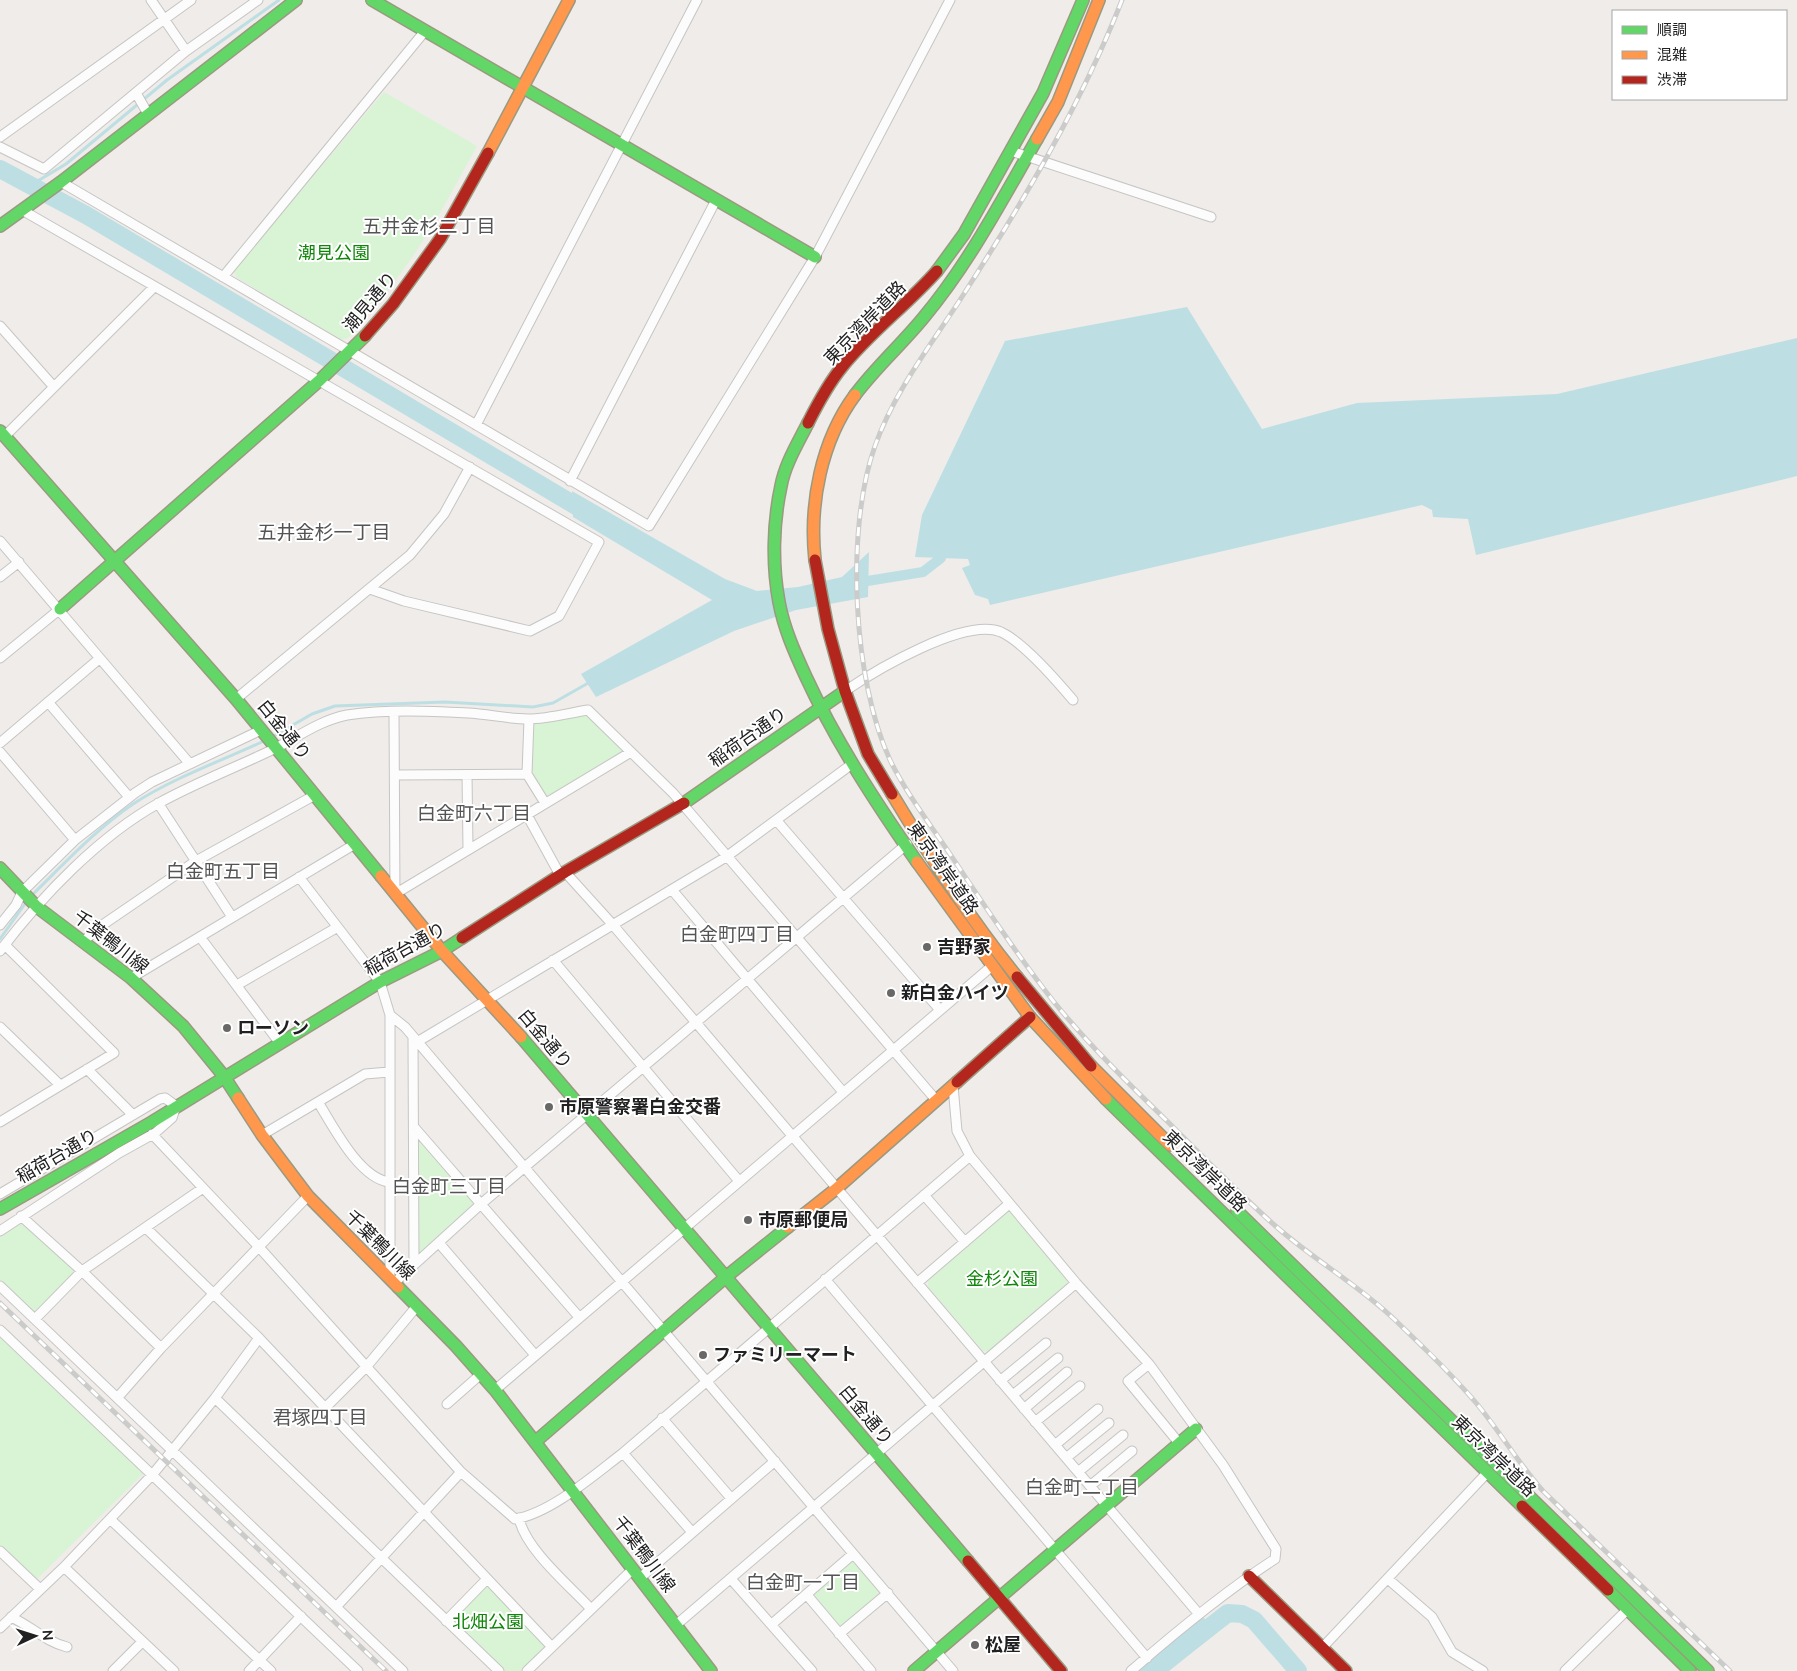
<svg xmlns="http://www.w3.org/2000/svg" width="1797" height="1671" font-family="Mulish,'Noto Sans JP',sans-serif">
<rect width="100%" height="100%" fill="#efece9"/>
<path fill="#d9f4d5" d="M384 92 477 146C457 182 438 219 415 253 395 283 371 310 348 338L341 340 236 277 234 270Z
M588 710 631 752 545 803 527 774 529 719Z
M414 1127 481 1204 414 1263Z
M1012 1212 1069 1278 1068 1285 990 1352 983 1351 928 1287V1279L1005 1213Z
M21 1216 82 1271 35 1319 0 1286V1231Z
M0 1335 143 1471V1474L37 1579 0 1545Z
M849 1562 856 1563 879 1591 878 1597 843 1627 837 1626 814 1600V1593Z
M484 1587H489L544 1645V1649L521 1671H504L454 1623V1619Z"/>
<path fill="#bddfe3" d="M1187 307 1262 429 1357 403 1557 394 1797 338V476L1476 555 1468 519 1433 517 1432 510 1422 505 990 605 988 599 975 595 962 568 970 565 968 559 915 557 922 515 1005 341Z
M572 491 725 579 757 591 798 587 842 577 869 552 868 597 796 610 734 631 596 697 581 674 712 600 573 517Z
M1202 1616 1218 1632 1169 1671H1138Z"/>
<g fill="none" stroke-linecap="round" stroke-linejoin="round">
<path stroke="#bddfe3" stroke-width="3" d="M31 185 66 164 167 80 279 0
M272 737 312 714 335 706 445 702 533 707 553 703 590 682
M31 896C64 864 95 830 133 804 173 778 221 761 264 741
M0 939 27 901"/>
<path stroke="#bddfe3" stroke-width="10" d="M855 583 923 572 941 558"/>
<path stroke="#bddfe3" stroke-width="18" d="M0 169 86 215 593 516
M1193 1640 1228 1613 1242 1614 1254 1620 1298 1671"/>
<g stroke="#c6c5c4" stroke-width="11">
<path id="street" d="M151 0 186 51
M136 93 148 114
M0 137 191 0
M0 147 44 169 186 51 258 0
M1011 151 1211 217
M61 182 649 526 815 257 950 0
M22 210 599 542 559 616 530 631 404 601 370 589
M223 277 425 31
M0 326 54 387
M476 425 697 0
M5 436 154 287
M570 481 716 200
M0 541 190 764
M0 577 19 562
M0 658 60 609
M845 691C876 670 965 617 1001 632 1023 642 1057 681 1073 700
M236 699 410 555 444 514 470 467
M48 702 129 797
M394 712 395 894
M529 719 527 774 545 803
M0 743 99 659
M0 752 75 840
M395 775 527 774
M467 775 468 848
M158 803 232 917
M527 815 560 875
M777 821 940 1010
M565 872 613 925 1198 1613
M299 877 380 982 390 1015V1279
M673 891 843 1092
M395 894 631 752
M0 925 16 905 22 892 75 840 135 793 152 782 261 730
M200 937 279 1042
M84 941 98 928 196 861 315 795
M0 951C41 897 99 836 159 803 197 782 237 767 276 748 299 736 321 720 347 715 386 709 429 711 468 713 488 714 508 719 528 719 548 719 569 713 588 710L673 793 936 1100
M553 960 739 1181
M131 978 355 844
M237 985 336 928
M390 1015 405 1027 953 1671
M0 1027 60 1085
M413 1037 414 1263
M417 1042 726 857 852 764
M87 1069 133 1115
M953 1086 957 1131 970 1156 1076 1283 1149 1364 1223 1465 1276 1549 1275 1559C1224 1592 1177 1631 1131 1671
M318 1102C333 1126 359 1178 389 1182
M0 1122 114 1053 5 945
M414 1127 579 1317
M152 1134 258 1246 461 1472 515 1519C551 1513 594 1475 623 1453L970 1156
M262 1135 365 1074 389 1072
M0 1194 160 1099 165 1098 176 1106 172 1118 155 1133 119 1153 0 1231
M924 1195 965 1242
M21 1216 82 1271 161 1348
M146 1228 259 1338 552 1647
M439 1243 535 1355
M825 1279 1147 1658
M394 1283 481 1204 907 844
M917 1283 1009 1204
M0 1286 403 1671
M35 1319 82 1271 203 1188
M0 1330 358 1671
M1149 1364 1128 1381 1179 1443
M1000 1381 1046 1343
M495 1390 992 966
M1013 1395 1058 1358
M118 1397 161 1348 308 1196
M215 1398 499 1671
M447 1404 481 1374
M326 1407 367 1366 417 1306
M1024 1409 1067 1372
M662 1418 730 1497
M1035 1422 1080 1386
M1055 1445 1098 1409
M623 1453 692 1532
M1066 1458 1109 1423
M1078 1472 1123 1435
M1090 1486 1132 1451
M519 1518C525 1549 570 1586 591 1609
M110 1519 271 1671
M0 1551 40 1589
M64 1567 174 1671
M640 1578 775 1461
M731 1579 812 1671
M1388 1579 1432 1617 1452 1652 1483 1671
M807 1595 871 1671
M336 1607 461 1472
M11 1617C31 1626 46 1642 67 1647
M446 1621 487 1579
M772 1624 853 1554
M676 1625 1076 1283
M0 1628 64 1567 153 1474 215 1398 259 1338
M839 1634 888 1593
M1322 1648 1486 1474
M113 1671 142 1642
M249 1671 301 1616
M527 1671 633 1569
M1565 1671 1627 1610"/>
</g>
<g stroke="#9b9980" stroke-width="14">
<path id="fast" d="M372 0 815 257
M0 226 61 182 296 0
M937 271 964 234 1043 93 1083 0
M855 395C876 367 902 344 924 317 969 263 1002 200 1037 139
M808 423C798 443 785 464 781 486 773 523 772 565 779 602 784 629 795 653 806 677 836 742 876 803 917 862
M0 431 236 699 381 876
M60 609 320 380 365 336
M684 803 845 691
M0 868 37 907 131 978 183 1026 223 1075 238 1098
M521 1037 968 1561
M1106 1099 1522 1506
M0 1209 152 1122 380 982 442 951 462 938
M1237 1211 1708 1671
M398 1287 456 1346 495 1390 711 1671
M535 1442 727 1276 788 1227
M1608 1590 1690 1671
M914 1671 1196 1429"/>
</g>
<g stroke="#9b9980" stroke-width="14">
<path id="slow" d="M1037 139 1058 102 1099 0
M488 153 569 0
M815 560C809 504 821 441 855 395
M892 794C930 857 971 920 1017 977
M917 862 1030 1017 1106 1099
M381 876 442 951 521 1037
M1091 1066 1170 1145
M238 1098 262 1135 308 1196 398 1287
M788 1227 836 1189 957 1082"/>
</g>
<g stroke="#9b9980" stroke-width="14">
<path id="jam" d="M365 336 393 304 440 239 488 153
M808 423C817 405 829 383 842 367 870 332 907 305 937 271
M815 560 828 629 845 691 868 754 892 794
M462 938 565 872 684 803
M1017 977 1091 1066
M957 1082 1030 1017
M1522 1506 1608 1590
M968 1561 1061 1671
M1249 1576 1346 1671"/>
</g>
<use href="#street" stroke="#fdfcfc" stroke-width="9"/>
<use href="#fast" stroke="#63d668" stroke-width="11"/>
<use href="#slow" stroke="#ff974d" stroke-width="11"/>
<use href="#jam" stroke="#b3261e" stroke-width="11"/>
<g stroke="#cbcbca" stroke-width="5">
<path id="rail" d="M1122 0C1082 102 1026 197 967 289 935 340 895 389 875 446 845 530 853 680 890 760 907 795 933 828 954 860 986 908 1018 956 1054 1002 1088 1044 1128 1083 1167 1121 1204 1158 1240 1195 1279 1229 1316 1261 1358 1285 1394 1319 1422 1346 1452 1374 1477 1404 1500 1432 1519 1464 1543 1491L1730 1671
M0 1303 386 1671"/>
</g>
<use href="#rail" stroke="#fff" stroke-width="3" stroke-dasharray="9" stroke-linecap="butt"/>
</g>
<g fill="#696867" stroke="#fff" stroke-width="2">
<circle cx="927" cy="947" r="5"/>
<circle cx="891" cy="993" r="5"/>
<circle cx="227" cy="1028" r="5"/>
<circle cx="549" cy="1107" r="5"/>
<circle cx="748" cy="1220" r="5"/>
<circle cx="703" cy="1355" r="5"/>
<circle cx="975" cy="1645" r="5"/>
</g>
<g text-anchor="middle" stroke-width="4" stroke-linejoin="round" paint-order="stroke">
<g font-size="18" fill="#0f8509" stroke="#fff">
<text x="334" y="259">潮見公園</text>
<text x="1002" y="1285">金杉公園</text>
<text x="488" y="1628">北畑公園</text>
</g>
<g font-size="18" fill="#212121" stroke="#fff">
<text transform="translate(370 302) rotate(-50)" y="6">潮見通り</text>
<text transform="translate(865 323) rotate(-46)" y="6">東京湾岸道路</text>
<text transform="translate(284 730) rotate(51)" y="6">白金通り</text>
<text transform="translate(748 737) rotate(-35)" y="6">稲荷台通り</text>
<text transform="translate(943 868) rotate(55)" y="6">東京湾岸道路</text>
<text transform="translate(111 942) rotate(38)" y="6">千葉鴨川線</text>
<text transform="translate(405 949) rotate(-29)" y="6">稲荷台通り</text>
<text transform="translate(545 1039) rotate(50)" y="6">白金通り</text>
<text transform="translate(57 1156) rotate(-30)" y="6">稲荷台通り</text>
<text transform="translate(1205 1171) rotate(44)" y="6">東京湾岸道路</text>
<text transform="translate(380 1245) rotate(45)" y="6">千葉鴨川線</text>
<text transform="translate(866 1415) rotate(50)" y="6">白金通り</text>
<text transform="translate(1494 1456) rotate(44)" y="6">東京湾岸道路</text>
<text transform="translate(644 1554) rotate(53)" y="6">千葉鴨川線</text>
</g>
<g font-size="18" font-weight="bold" fill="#212121" stroke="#fff" text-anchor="start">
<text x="937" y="953">吉野家</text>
<text x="901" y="999">新白金ハイツ</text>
<text x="237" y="1034">ローソン</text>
<text x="559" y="1113">市原警察署白金交番</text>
<text x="758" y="1226">市原郵便局</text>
<text x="713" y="1361">ファミリーマート</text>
<text x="985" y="1651">松屋</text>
</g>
<g font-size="19" fill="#545454" stroke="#fff">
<text x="429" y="233">五井金杉二丁目</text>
<text x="324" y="539">五井金杉一丁目</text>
<text x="474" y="820">白金町六丁目</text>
<text x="223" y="878">白金町五丁目</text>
<text x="737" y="941">白金町四丁目</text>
<text x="449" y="1193">白金町三丁目</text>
<text x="320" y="1424">君塚四丁目</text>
<text x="1082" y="1494">白金町二丁目</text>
<text x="803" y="1589">白金町一丁目</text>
</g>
</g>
<rect x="1612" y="10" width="175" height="90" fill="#ffffff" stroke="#a6a6a6"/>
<rect x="1622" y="26" width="25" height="8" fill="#63d668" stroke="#a6a6a6"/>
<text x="1657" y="35" font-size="15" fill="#212121">順調</text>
<rect x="1622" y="51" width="25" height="8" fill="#ff974d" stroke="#a6a6a6"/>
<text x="1657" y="60" font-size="15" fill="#212121">混雑</text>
<rect x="1622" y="76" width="25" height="8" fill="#b3261e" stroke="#a6a6a6"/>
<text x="1657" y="85" font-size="15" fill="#212121">渋滞</text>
<g transform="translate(35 1636) rotate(86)" stroke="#ffffff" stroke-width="4" paint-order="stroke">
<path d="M0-4L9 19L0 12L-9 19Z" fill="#212121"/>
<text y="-8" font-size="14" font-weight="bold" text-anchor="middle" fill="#212121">N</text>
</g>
</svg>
